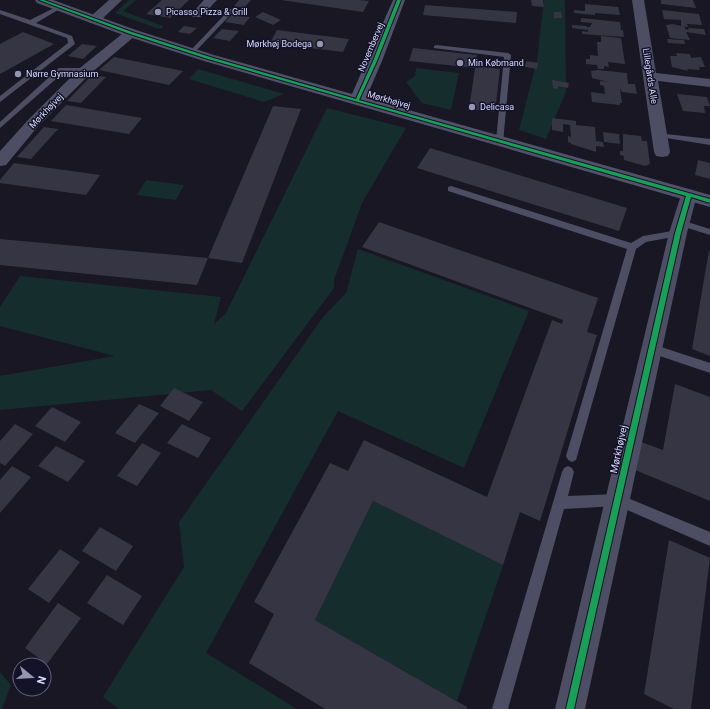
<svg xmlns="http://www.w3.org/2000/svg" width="710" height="709" font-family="Roboto,sans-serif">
<rect width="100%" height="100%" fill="#181723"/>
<path fill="#152e2d" d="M129 0H136L123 11 163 26 162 28 159 29 115 13Z
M544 0H565L566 92 546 139 519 130 537 60Z
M416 68 459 73 451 110 422 103 406 82 415 76Z
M198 69 284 94 264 102 189 79Z
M327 108 406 128 362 203 334 280V288L242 411 211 390 0 410V376L115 356 0 326V307L20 276 221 297 214 324 226 313Z
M146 180 184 185 176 200 137 195Z
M358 249 529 311 464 468 338 411 206 653 297 709H119L103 697 184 567 179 522 323 317 346 293Z
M373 501 503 565 457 701 315 620Z
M0 672 11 685 2 709H0Z"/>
<path fill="#363544" d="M162 0H189L170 18 146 14Z
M239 0H251L244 8 234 6Z
M281 0H358L369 1 363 12Z
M531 0H543L544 7 532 6Z
M661 0H693L696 8 661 4Z
M585 4 618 7 620 15 595 13V15L574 13V10L585 11Z
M425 5 517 12 516 23 423 15Z
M662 10 699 14 702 25 687 24 688 27 681 26 685 27V29L689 30 688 28 704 29 706 35 686 32 690 40 670 38 666 25 673 24 681 26V20L664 19Z
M263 12 281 20 273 25 255 17Z
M554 12H561L562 18H554Z
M231 15 250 17 244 25 225 22Z
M581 18 620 22 621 29 620 30H623L624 37 582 34V31L588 32 587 27H590L592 23 581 22Z
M572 25 587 26V30L572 28Z
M184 26 197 28 190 34 178 32Z
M222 29 239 31 230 41 213 38Z
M277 30 349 39 343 52 270 43Z
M23 32 54 44 0 74V44Z
M601 36 621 38 625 64 608 62 609 67 604 66V69H598L597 65 586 64V59H590V55L598 56 597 42H601Z
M667 39 684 40 685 44 668 43Z
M82 44 97 46 83 59 68 56Z
M413 48 477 55 475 66 500 69 495 112 469 109 475 68 409 61Z
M676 53 690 54 691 58 701 57 705 67H699L700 70 687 69 688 71 672 67 670 56H677Z
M114 57 183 71 169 85 99 70Z
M526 61 538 63 537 69 525 67Z
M598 70 627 73 628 84H635L637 94 622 92 620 88 622 103H620V105L592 102 591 92 605 94 604 86 600 85V81L608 82 592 78 591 71Z
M92 75 106 77 81 103 67 101Z
M552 80 569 83 568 88 558 86V89L553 88Z
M677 94 707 97 710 106H704L705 113 683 111Z
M66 105 142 118 129 134 51 121Z
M273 106 301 109 242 263 208 258 197 285 0 265V239L208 258Z
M552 118 576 121V125L595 127 596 141 603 142 604 147 596 146V152L571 144V143L568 142V136L571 137 570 125 563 124V132L552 130Z
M44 127 58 129 31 159 17 157Z
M603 132 619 134 620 144 604 142Z
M623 134 641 136 642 141H647L650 164 645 166 624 160V156L620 155V151H623Z
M430 148 627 208 619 231 417 168Z
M698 160 710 163V179L695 175Z
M14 163 100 175 86 195 0 183V180Z
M379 222 598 298 587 332 597 335 540 521 520 512 503 565 373 501 315 620 467 707V709H325L249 663 274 614 254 602 330 463 348 471 364 440 487 497 552 320 562 324 563 320 362 247Z
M709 251H710V356L692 349Z
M675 384 710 397V501L635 470 641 442 663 450Z
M174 388 203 402 189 421 160 406Z
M139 404 159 413 135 443 115 433Z
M52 407 81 422 65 442 35 426Z
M15 424 33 434 5 466 0 463V441Z
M182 424 211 438 198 458 167 443Z
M142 443 161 453 137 486 117 476Z
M56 446 85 461 68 482 38 466Z
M12 466 31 477 0 513V480Z
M100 527 133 546 116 571 82 551Z
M669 540 710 558 691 709H674L644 694Z
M60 549 80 562 49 603 28 589Z
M107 575 142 596 123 625 87 603Z
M58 603 81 618 47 664 25 648Z"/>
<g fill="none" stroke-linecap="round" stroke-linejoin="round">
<path fill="#4d4e63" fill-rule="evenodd" d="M58 6 63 7 36 23 72 36 75 44 0 102V96L68 43 67 38 0 14V10L30 20Z
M230 9 248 13 245 15 232 13 194 53H190V51Z
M436 45 508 53 511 55 503 143 500 144 496 141 504 57 434 48V46Z
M59 68H86L90 70 86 72H64L0 128V122Z
M657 133 710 139V145L660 137 656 135Z
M451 186 631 243 643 236 678 230 683 233 678 236 646 242 636 249 576 460 572 462 568 460 566 456 627 249 448 191V187Z
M681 220 710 229V235L678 225 676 223Z
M652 344 710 363V373L648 352 647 349 648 346Z
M568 466 572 468 574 472 568 496 618 494 710 532V546L618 506 564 509 508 709H492L562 472 564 468Z"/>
<path fill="#4d4e63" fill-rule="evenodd" d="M109 0H122L98 23H90L88 20 90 17Z
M204 0H217L201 17H193L191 14Z
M632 0H644L656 73 710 79V87L658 81 670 152 668 156 662 157 656 156 654 152Z
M131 29 135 30 137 33 135 36 91 73 39 125 6 165 0 166V151L29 119 81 67 127 30Z
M689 189 695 191 697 195 687 233 585 709H555L669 233 681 195 683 191Z"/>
<path fill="#505269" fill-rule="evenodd" d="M35 0H53L136 30 214 55 352 94 393 0H405L382 61 366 98 710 195V207L204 61 126 36 37 3Z"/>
<g stroke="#131228" stroke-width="2">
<path id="cycleway" d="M39 0H44L132 32 210 57 356 99 373 61 397 0H401L377 61 359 100 710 199V203L691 197 681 233 574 709H566L675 233 686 196 208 59 130 34Z"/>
</g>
<use href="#cycleway" fill="#1a9f57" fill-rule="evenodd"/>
</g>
<g fill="#9796b1" stroke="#131228" stroke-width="1.5">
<circle cx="158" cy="12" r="4"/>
<circle cx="320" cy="44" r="4"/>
<circle cx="460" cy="63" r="4"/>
<circle cx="18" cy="74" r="4"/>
<circle cx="472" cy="107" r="4"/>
</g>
<g text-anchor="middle" stroke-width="3" stroke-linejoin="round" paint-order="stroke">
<g font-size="9" fill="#dbdbfd" stroke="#131228" text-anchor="start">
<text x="166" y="15">Picasso Pizza &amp; Grill</text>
<text x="312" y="47" text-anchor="end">Mørkhøj Bodega</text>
<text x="468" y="66">Min Købmand</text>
<text x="26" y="77">Nørre Gymnasium</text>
<text x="480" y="110">Delicasa</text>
</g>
<g font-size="9" fill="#dbdbfd" stroke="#131228">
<text transform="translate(371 47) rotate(-67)" y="3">Novembervej</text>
<text transform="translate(650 76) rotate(81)" y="3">Lillegårds Alle</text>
<text transform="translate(389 100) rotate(16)" y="3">Mørkhøjvej</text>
<text transform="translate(46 111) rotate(-46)" y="3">Mørkhøjvej</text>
</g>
<g font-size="10" fill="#dbdbfd" stroke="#131228">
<text transform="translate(618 449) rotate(-78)" y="4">Mørkhøjvej</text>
</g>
</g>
<g transform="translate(32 677) rotate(108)"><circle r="19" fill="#131228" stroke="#63627d"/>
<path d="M0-3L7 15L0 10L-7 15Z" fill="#9796b1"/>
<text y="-6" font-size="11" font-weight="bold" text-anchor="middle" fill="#dbdbfd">N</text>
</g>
</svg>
